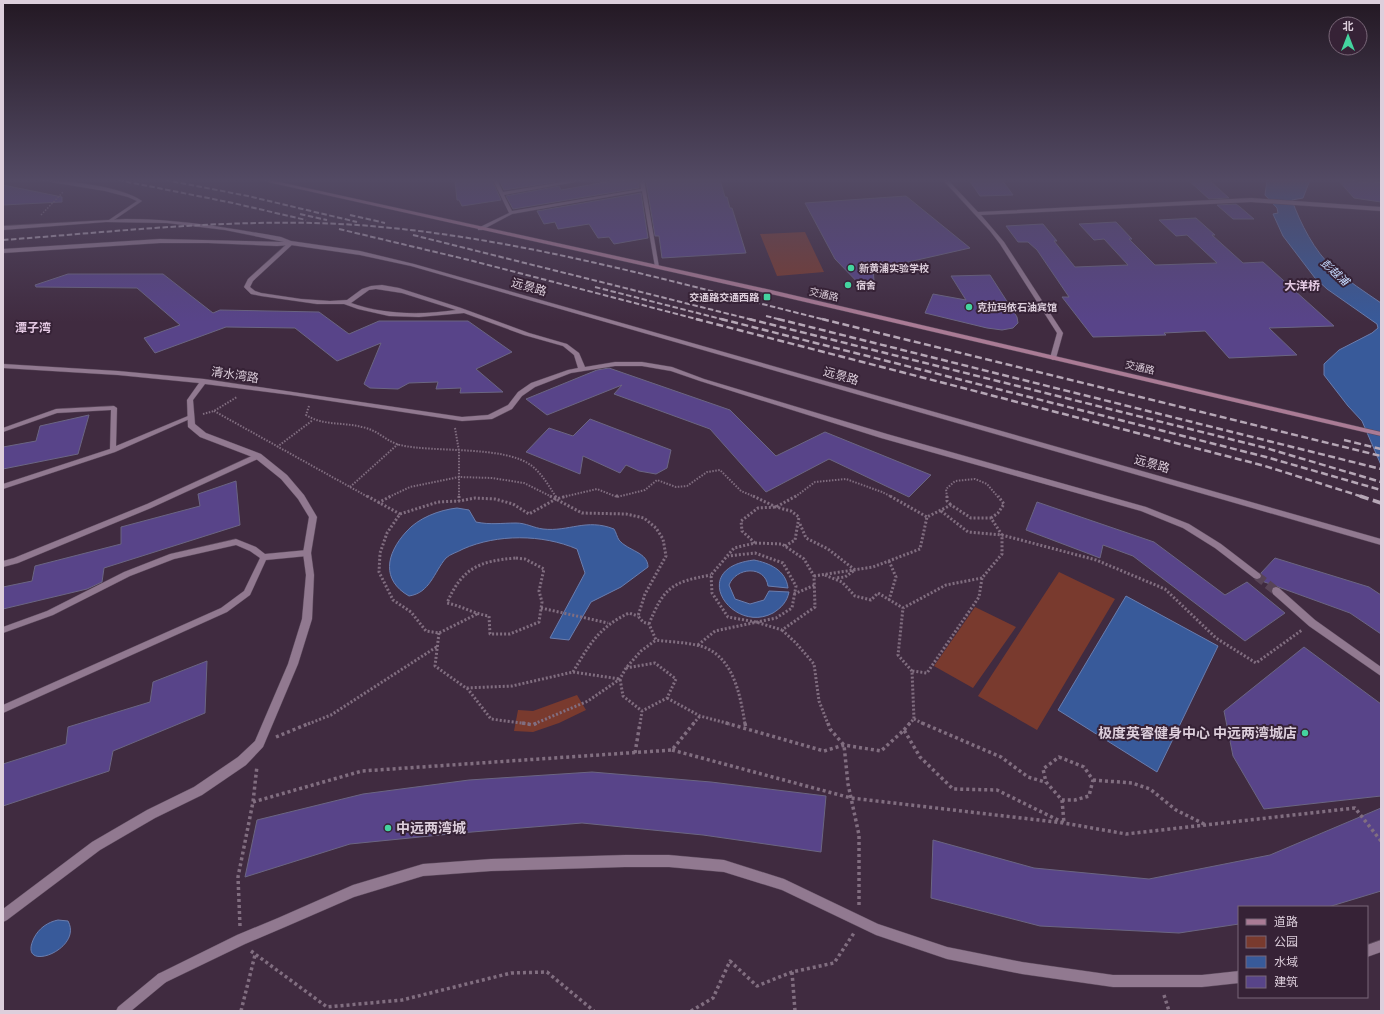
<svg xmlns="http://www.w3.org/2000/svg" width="1384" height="1014" font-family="Poppins,'Noto Sans SC',sans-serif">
<rect width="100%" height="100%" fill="#402b40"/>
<path fill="#793a2e" d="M805 232 824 272 777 276 760 234Z
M1059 572 1115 599 1037 730 978 696Z
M975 607 1016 627 973 688 934 666Z
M577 695 586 710 559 723 533 732 514 731 518 710 533 711Z"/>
<path fill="#385a9a" stroke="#6a7dae" d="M1267 180H1310L1303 198 1292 200C1300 223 1315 252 1333 268 1348 281 1365 292 1381 303V465L1362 421 1348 406 1324 375V364L1339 350 1372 333 1378 328 1377 324 1327 289 1315 278 1283 236 1273 214 1278 213 1277 208 1265 195Z
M457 508 469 510 476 522C490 525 502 523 516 523 526 523 534 528 543 529 569 532 586 518 614 529 616 532 617 537 619 540 628 551 648 552 648 567L621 587 591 602 569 640 550 638 585 573 577 549C542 534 497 534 463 549 458 552 450 554 446 558 434 572 430 593 409 596 381 580 386 554 406 532 418 518 439 510 457 508Z
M754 560C769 563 786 570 788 588L768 586C765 565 736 567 729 585L735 599 750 604 764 600 769 591 789 592C787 602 781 608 773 613 732 635 686 568 754 560Z
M1126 596 1218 646 1157 772 1058 710Z
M58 920 68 921C84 950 16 975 34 938 39 928 48 922 58 920Z"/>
<path fill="#584489" stroke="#6b6582" d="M455 180H492L501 200 462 206 459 200H457Z
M499 180H555L556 182 504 190Z
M617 180 639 182V188L513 209 506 196 559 186 561 190Z
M664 180H720L725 197H727L730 208H732L746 253 662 258 659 236H655L646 181Z
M969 180H1002L1013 195 980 196Z
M1188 180H1209L1229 198 1209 199Z
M1338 180H1352L1362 183 1371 181 1381 183V202L1354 198Z
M3 185 62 197V202L3 205Z
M641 193 648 238 614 244 609 237 598 238 589 224 558 229 555 222 544 224 537 211Z
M906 196 970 248 873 270 874 280 867 292 835 259 805 203Z
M1236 204 1240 207 1254 219H1233L1217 205Z
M1196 218 1215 235H1212L1243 263 1263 262 1334 326 1269 328 1297 355 1229 358 1205 331 1164 333 1166 335 1093 337 1062 297H1069L1037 250 1028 242H1018L1006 226 1043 224 1057 241H1054L1075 267 1128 265 1104 239 1094 240 1079 224 1116 222 1132 239H1129L1155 265 1217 263 1187 235 1176 236 1159 220Z
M68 274H163L213 313 220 310 319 312 349 334 379 321H468L512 352 476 369 503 392 460 393 461 388 436 389 438 382 409 383 398 389 370 388 364 384 381 343 337 361 295 328 226 327 155 353 144 338 180 325 137 288 36 287 35 285Z
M990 275 1017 317 1018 323 1013 328 1002 330 987 328 925 313 933 294 966 300 951 276Z
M609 368 730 410 776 456 825 432 931 475 909 497 829 459 766 492 710 429 614 394 622 385 547 415 526 399 597 370Z
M89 415 78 454 3 469V447L36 441 40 426Z
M590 419 671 450 667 468 656 474 639 471 626 465 620 473 583 456 580 474 526 452 549 428 573 436Z
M236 481 240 525 104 568 102 582 87 589 3 609V587L32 581 35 566 121 544V527L200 506 198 494Z
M1037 502 1154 542 1225 595 1247 582 1285 613 1245 641 1133 556 1103 545 1100 558 1026 530Z
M1275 558 1369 587 1381 595V634L1350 613 1259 580 1262 577 1261 573Z
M1304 647 1381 704V796L1264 809 1233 756 1224 711Z
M207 661 205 713 113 751 109 771 3 806V764L66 744 68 727 150 702 153 682Z
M592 772 711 782 826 796 821 852 703 835 582 823 460 833 350 844 245 877 257 820 363 794 469 780Z
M1381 808V891L1328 907H1239V924L1179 933 1040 926 931 898 933 840 1034 868 1149 879 1270 855Z"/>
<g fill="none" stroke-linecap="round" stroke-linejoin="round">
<path stroke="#584457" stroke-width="9" stroke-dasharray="9 4.5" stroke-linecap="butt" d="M1257 576 1276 591"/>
<g stroke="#5a485a" stroke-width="1">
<path id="service" d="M39 180C65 180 121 186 142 201L111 222 109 221V220L137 201 128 197 105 191Z
M493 180H497L503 192 574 180H586L504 195 512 211 641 189 640 180H644L659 267 657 268 655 267 642 191 512 214 482 230H478V228L509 213Z
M114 406 117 408 116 446 188 416H192L193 417 192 418 115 452 3 489V484L110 449 111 410 57 413 3 432V428L56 409Z
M256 454H260L261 456 260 458 151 508 18 563 3 567V561L14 558 147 504Z
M236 539 256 547 265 554 307 550 310 551 311 553 310 555 307 556 266 560 250 595 227 612 3 713V705L221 608 244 591 260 558 250 551 236 545 174 559 130 576 53 615 3 633V627L47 611 124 572 170 554Z
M162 973 166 974 167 978 166 982 131 1011H116L118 1007 158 974Z"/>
</g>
<g stroke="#5a485a" stroke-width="1">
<path id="minor" d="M943 180H948L978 212 1251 198 1381 207V211L1251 202 981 215 1004 242 1063 333 1056 358 1053 360 1050 358 1057 333 1000 244 990 231Z
M289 242 294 243 253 281 250 287 255 291 261 293 301 299 330 301 347 300 362 289 371 286 382 285 399 288 461 308 529 333 567 344 579 353 585 367 615 362H642L672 367 704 379 887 434 1146 507 1189 524 1221 544 1260 574 1261 576 1260 578 1257 579 1254 578 1215 548 1183 528 1141 511 881 438 700 381 671 371 642 366H615L571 373 535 387 522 396 512 409 492 419 462 421 291 395 205 384 193 400 195 424 206 433 261 454 287 475 304 495 317 517 311 553 314 575 312 619 298 664 263 747 246 765 202 795 155 818 100 850 7 920 3 922V909L92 842 147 810 194 787 238 757 255 741 288 664 302 619 306 575 303 553 309 517 298 499 281 479 255 458 200 437 188 427 187 400 199 383 118 375 3 368V364L118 371 204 379 462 417 488 415 508 405 518 392 531 383 568 370 578 368 574 355 563 346 524 335 464 313 419 317 389 316 358 309 344 304H317L261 296 251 294 244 287 248 279ZM376 289 402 293 456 310C421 315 385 315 351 303L369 290Z
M1276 587 1279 588 1315 620 1381 667V676L1309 626 1273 594 1272 591 1273 588Z
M625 855H669L724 860 784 879 878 924 947 947 1022 962 1113 975H1202L1239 971V983L1202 987H1113L1022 974 947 959 876 935 782 890 724 872 669 867H625L491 871 423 876 354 897 285 927 245 944 162 984 158 982 156 978 158 974 237 935 278 918 353 885 423 864 491 859Z
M1381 940V952L1367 957V945Z"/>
</g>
<g stroke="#5a485a" stroke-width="1">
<path id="tertiary" d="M126 219C179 219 229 228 281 237L291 241 360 251 414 264 1381 539V545L411 266 360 255 291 245 277 246 208 243H160L3 253V249L160 239 284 242 225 230 167 223 106 222 3 230V226Z"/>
</g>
<g stroke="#5a485a" stroke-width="1">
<path id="secondary" d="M259 180H270L771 290 1381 432V436L771 294Z"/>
</g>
<path stroke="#816e80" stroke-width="1.5" stroke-dasharray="1.5 1.5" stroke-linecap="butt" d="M41 215 63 192"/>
<path stroke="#816e80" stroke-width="2" stroke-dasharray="1.5 1.5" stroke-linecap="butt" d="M309 406 306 415C323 426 343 422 362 427 378 430 387 442 400 445 434 453 505 445 532 466 542 474 549 486 556 497
M214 411 368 497
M203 414 214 411 237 397
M455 428 459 451V497
M277 447 313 420
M350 487 398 444
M389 497 410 487 459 477 492 478 524 483 552 497
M563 497 597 489 617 497 645 490 657 480 676 487 687 486 707 472 720 470 741 491 755 497
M795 497 815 482 846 479 882 492 892 497
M947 497 946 489 955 481 975 479 987 484 998 497"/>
<path stroke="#816e80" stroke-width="3" stroke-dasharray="2 2" stroke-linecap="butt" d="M367 496 400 514
M459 496V501
M550 496 582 513 626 514 644 518 656 528 663 539 666 556 645 594 638 616 643 622 649 624 656 640C669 642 683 642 696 645 733 652 740 694 745 724
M555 496 556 498
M616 496H619
M753 496 776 507 791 511 799 517 795 540 785 546
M890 496 927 517
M947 496V501L951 505
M378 503 391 496
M941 511 968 532 1002 535 1096 560 1165 589 1216 638 1256 663 1302 630
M991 518 998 513 1004 504 998 496
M800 524 806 538 828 549 855 570 845 577 835 578
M755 543 742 531 741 521 758 508 776 507 796 496
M755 543 782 544 804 559 814 576 815 607 782 630 756 622 728 617 712 593 711 575 734 548Z
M516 558 525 559 544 569 539 591 542 602 539 622 510 634H490L489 616C474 614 462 606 447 603 462 568 479 561 516 558Z
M889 561 896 577 889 600
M825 575 842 582 855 596 871 600 878 593 903 608
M814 576 873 567 920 549 927 517 951 505 971 518H991L1002 535V554L982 578 979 597 927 673 912 671 914 719 909 724
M794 594 815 585
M541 608 608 623
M477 614 439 633 426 631 411 612 393 600 379 572 380 553 387 533 400 514 438 502 459 501 475 498 495 499 513 504 529 514 556 499 567 496
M649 624C664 587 672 582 711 575
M782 630 796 643 814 664 819 701 828 724
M439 633 435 666 466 688 512 686 573 672 620 679 623 696 642 711 667 698 676 679 655 663 626 668
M698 645 715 631 776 618 792 608 796 586 783 563 755 553 728 556
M912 671 898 655 903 608 946 585 982 578
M573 672C589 645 599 627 629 613L638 616
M467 688 491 719 529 724
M667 698 700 716 730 724
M914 719 924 724
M308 724 331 715 438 646
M534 724 588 701 620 679 626 668 641 651 656 640
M640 724 642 711
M693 724 700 716"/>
<path stroke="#816e80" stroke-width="3.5" stroke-dasharray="3 3" stroke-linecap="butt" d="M522 723 533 725 537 723
M726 723 824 751 844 745 881 751 904 730 920 757 953 789 997 790 1064 823 1126 834 1355 808 1381 841
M745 723 746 729
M828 723 830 729 844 745 848 784 859 835V906
M922 723 1001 757 1028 777 1045 782
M904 730 910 723
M276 737 310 723
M672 750 851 798 1064 823 1062 800
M635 753 640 723
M1059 757 1084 767 1093 780 1089 796 1075 800H1062L1046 782 1043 769Z
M1093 780 1132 783 1150 789 1176 810 1206 825
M253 802 362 771 672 750 694 723
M240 926 238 877 253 802 257 766
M251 951 327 1007 402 1000 511 973 547 972 594 1011
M792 972 795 1011
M1164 995 1169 1011
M241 1011 255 955
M691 1011 713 998 730 961 757 986 792 972 834 963 854 933"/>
<use href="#service" fill="#917990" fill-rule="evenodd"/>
<use href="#minor" fill="#917990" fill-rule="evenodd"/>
<use href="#tertiary" fill="#917990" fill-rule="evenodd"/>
<use href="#secondary" fill="#aa7b95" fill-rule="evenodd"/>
<path stroke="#b6a7b6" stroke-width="2" stroke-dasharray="5.5 2.5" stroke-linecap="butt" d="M118 180 233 203 306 220
M165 180 248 196 357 222
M300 214 327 220
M350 215 385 223
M339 229 469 260 700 320
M413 235 753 320
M3 240C125 231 249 216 371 226 526 239 676 283 826 320
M595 287 725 320
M766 316 782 320"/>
<path stroke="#b6a7b6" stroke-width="2.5" stroke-dasharray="7 3.5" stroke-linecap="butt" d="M696 319 1265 466 1363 497
M721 319 1266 457 1381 490
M749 319 1266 448 1381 482
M778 319 1381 469
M822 319 1381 456
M1344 440 1381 449"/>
<path stroke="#b6a7b6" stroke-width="3.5" stroke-dasharray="9 4.5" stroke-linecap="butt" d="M1360 496 1381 503"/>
</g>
<linearGradient id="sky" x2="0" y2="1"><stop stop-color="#231823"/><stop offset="0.56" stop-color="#534a64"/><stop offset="1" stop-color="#534a64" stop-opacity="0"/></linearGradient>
<rect width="1384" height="322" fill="url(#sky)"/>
<g fill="#44d49f" stroke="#362236" stroke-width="1.5">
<circle cx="851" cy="268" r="4"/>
<circle cx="848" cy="285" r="4"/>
<rect x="763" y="293" width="8" height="8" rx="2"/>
<circle cx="969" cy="307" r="4"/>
<circle cx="1305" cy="733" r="4"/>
<circle cx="388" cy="828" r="4"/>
</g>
<g text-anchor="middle" stroke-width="4" stroke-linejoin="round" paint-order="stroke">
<g font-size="10" font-weight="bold" fill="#ddcfdc" stroke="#362236" text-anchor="start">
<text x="859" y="272">新黄浦实验学校</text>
<text x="856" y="289">宿舍</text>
<text x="759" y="301" text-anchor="end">交通路交通西路</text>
<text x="977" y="311">克拉玛依石油宾馆</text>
</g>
<g font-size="10" fill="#ddcfdc" stroke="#362236">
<text transform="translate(824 294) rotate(13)" y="4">交通路</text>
<text transform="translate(1140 367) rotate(13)" y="4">交通路</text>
</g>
<g font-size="11" font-style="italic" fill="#c5daff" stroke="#362236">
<text transform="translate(1335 272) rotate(42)" y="4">彭越浦</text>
</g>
<g font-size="12" font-weight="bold" fill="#e3c8e2" stroke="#362236">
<text x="1302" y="290">大洋桥</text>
<text x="33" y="332">潭子湾</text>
</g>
<g font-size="12" fill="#ddcfdc" stroke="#362236">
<text transform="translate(529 287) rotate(16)" y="4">远景路</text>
<text transform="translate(235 375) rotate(8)" y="4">清水湾路</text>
<text transform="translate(841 376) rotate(16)" y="4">远景路</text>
<text transform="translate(1152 464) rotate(16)" y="4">远景路</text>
</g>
<g font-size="14" font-weight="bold" fill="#ddcfdc" stroke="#362236" text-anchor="end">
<text x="1297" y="738">极度英睿健身中心 中远两湾城店</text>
<text x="396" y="833" text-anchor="start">中远两湾城</text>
</g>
</g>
<rect width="1384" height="1014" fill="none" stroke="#ddcfdc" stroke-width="8"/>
<rect x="1238" y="906" width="130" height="92" fill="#362236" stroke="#796778"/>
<rect x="1246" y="919" width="20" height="6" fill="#aa7b95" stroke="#796778"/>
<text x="1274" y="926" font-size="12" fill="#ddcfdc">道路</text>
<rect x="1246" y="936" width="20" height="12" fill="#793a2e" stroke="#796778"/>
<text x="1274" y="946" font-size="12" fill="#ddcfdc">公园</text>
<rect x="1246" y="956" width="20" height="12" fill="#385a9a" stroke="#796778"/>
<text x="1274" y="966" font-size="12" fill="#ddcfdc">水域</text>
<rect x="1246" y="976" width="20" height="12" fill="#584489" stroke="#796778"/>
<text x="1274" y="986" font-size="12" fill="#ddcfdc">建筑</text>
<g transform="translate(1348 36)"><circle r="19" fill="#362236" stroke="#796778"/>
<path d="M0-3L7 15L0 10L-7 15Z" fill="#44d49f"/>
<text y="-6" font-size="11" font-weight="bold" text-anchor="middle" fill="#ddcfdc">北</text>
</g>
</svg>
